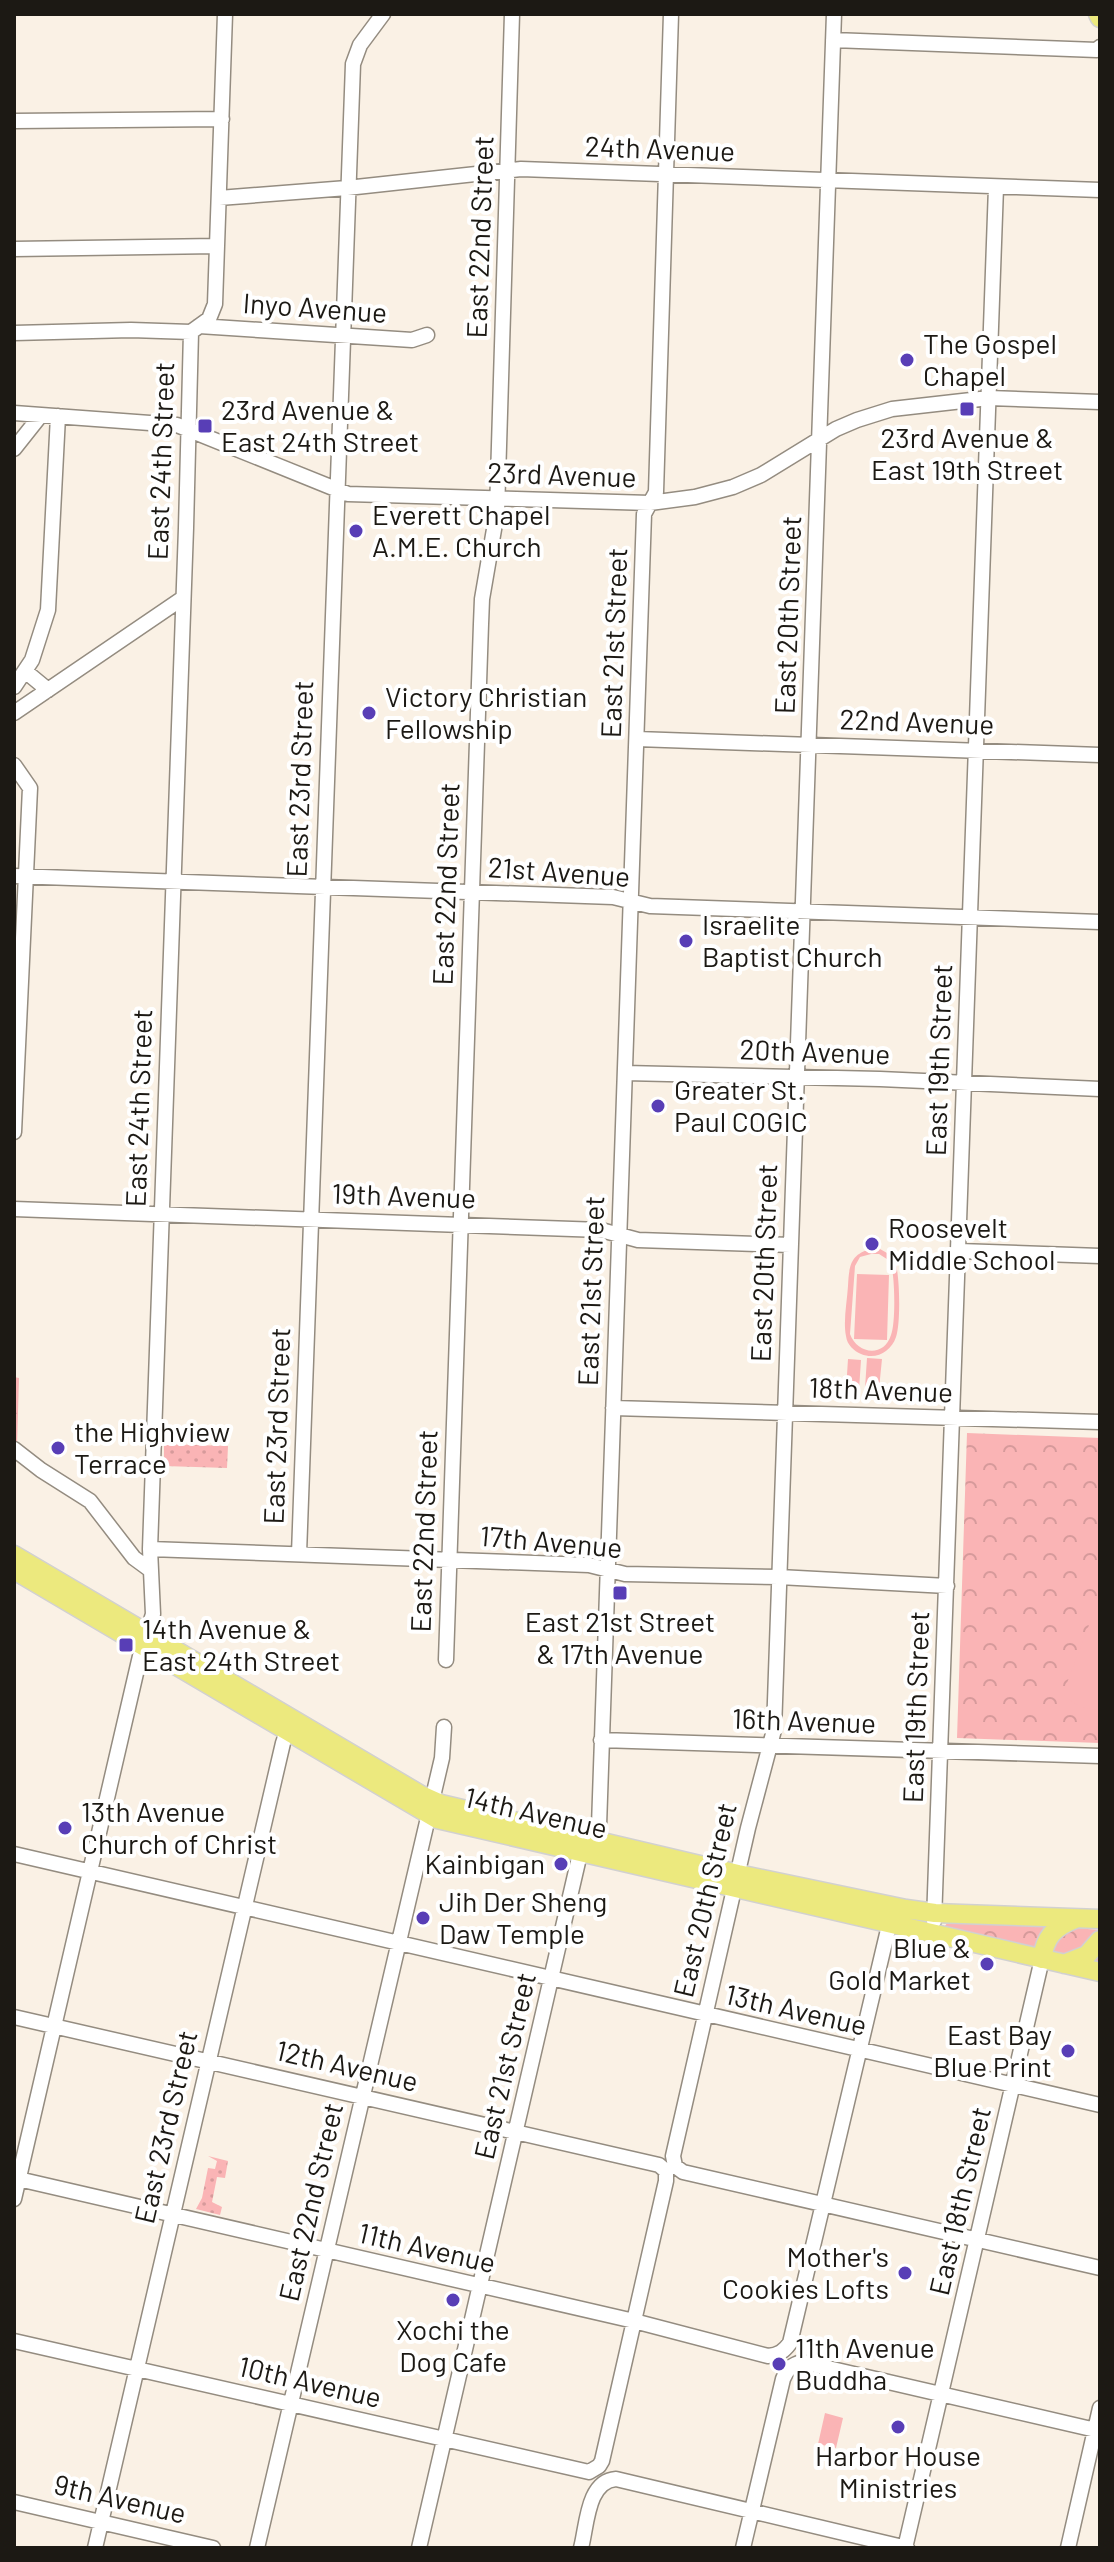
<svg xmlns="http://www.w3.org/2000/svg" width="1114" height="2562" font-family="Barlow,sans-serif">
<defs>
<pattern id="grass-dots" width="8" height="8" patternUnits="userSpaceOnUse" patternTransform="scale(2)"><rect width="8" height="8" fill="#fab4b5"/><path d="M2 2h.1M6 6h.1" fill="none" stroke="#d69a9b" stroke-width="1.8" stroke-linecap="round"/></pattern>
<pattern id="forest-firs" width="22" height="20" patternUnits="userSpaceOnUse" patternTransform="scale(2)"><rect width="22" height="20" fill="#fab4b5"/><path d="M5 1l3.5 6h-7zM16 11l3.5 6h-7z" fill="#d69a9b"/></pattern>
<pattern id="park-crowns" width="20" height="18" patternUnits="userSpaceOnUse" patternTransform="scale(2)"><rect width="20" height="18" fill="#fab4b5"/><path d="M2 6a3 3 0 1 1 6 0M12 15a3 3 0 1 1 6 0" fill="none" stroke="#d69a9b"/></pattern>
</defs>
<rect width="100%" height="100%" fill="#faf1e5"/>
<path fill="url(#grass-dots)" d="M164 1444 228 1446 227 1468 164 1466Z
M208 2156 228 2161 225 2178 217 2177 212 2202 222 2207 220 2215 196 2209 202 2198 208 2168 215 2169 217 2161Z"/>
<path fill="url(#forest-firs)" d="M14 1377 19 1378 17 1446 14 1443Z"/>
<path fill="url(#park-crowns)" d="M967 1433 1100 1438V1743L957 1738Z
M953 1922 1051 1926 1100 1930V1965L947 1931 945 1926 947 1923Z"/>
<path fill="#fab4b5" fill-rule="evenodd" d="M871 1249H880L894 1257C900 1271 901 1323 896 1337 891 1352 876 1360 861 1354 854 1351 847 1345 846 1336 843 1321 847 1302 848 1286 849 1267 850 1254 871 1249ZM871 1254H879L890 1261C895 1272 896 1323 891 1335 884 1358 857 1354 850 1334L855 1266 860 1257Z
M857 1274 889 1275 887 1340 854 1339Z
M867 1358 882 1359 879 1389 865 1388Z
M848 1359 861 1360 859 1390H846Z
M1097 1604H1100V1709C1085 1710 1075 1705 1064 1695V1691Z
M825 2413 843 2418 836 2448 818 2444Z"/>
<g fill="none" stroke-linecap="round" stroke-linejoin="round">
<g stroke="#948c80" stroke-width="17">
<path id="minor" d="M834 14 774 1730 748 1828 673 2156 675 2166 683 2172 1100 2268
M833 40 1097 50 1100 47
M14 121 222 119
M219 198 347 188 521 169 1100 190
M14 249 217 246
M199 326 412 340 427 335
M14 333 131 330 191 332
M14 413 177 425 348 494 650 503 695 497 733 487 761 475 836 429 857 420 892 409 989 398 1100 402
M14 449 41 415
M25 671 48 690
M14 687 32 660 48 610 58 416
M14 713 183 598
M637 739 1100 755
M14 765 30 788 14 1132
M14 876 613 897 650 906 1100 922
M625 1073 880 1079 1100 1089
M14 1209 601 1230 638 1240 790 1245
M959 1251 1100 1256
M613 1408 1100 1422
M14 1449 41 1470 90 1501 134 1558 149 1569
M150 1549 589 1565 625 1574 779 1577 947 1586
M299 1554 353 64 360 45 383 14
M446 1660 481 624 482 599 497 512 512 14
M601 1740 1100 1756
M14 1854 1100 2105
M934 1921 996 187
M14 2017 659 2165 666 2171V2181L602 2461 599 2466 589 2472 14 2341
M14 2178 634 2321 768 2356C779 2355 784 2351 790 2343L891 1917
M14 2199 140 1656 153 1614 150 1549 186 528 191 332 209 319 215 304 225 14
M14 2502 213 2548
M95 2548 283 1743 290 1723
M257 2548 442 1758 444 1727
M419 2548 578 1862C583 1848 595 1839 599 1826L644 514 656 492 671 14
M581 2548C587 2526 587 2481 616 2479L907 2548
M743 2548 783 2379C787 2369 792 2364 802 2362L1100 2431
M905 2548 1042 1959
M1068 2548 1100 2408"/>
</g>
<g stroke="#d2d1d0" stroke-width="21">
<path id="major" d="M1098 14 1100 18
M14 1555 421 1795 441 1804 738 1874 906 1909 935 1913 1100 1919
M14 1570 437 1819 1100 1972
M1042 1959C1045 1937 1054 1927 1075 1919
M1064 1964 1087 1955 1100 1940"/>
</g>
<use href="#minor" stroke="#fff" stroke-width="14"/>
<use href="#major" stroke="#ece97e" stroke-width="18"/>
</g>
<g fill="#583eb6" stroke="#fff" stroke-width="3">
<circle cx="907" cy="360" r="8"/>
<rect x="959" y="401" width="16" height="16" rx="4"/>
<rect x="197" y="418" width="16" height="16" rx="4"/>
<circle cx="356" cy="531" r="8"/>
<circle cx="369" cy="713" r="8"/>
<circle cx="686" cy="941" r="8"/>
<circle cx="658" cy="1106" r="8"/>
<circle cx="872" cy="1244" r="8"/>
<circle cx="58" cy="1448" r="8"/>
<rect x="612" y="1585" width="16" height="16" rx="4"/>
<rect x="118" y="1637" width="16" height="16" rx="4"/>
<circle cx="65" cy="1828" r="8"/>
<circle cx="561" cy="1864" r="8"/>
<circle cx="423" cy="1918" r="8"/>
<circle cx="987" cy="1964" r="8"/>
<circle cx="1068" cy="2051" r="8"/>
<circle cx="905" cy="2273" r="8"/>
<circle cx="453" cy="2300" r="8"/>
<circle cx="779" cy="2364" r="8"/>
<circle cx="898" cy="2427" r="8"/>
</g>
<g text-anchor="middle" stroke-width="8" stroke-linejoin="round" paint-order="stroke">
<g font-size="28" fill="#1c1914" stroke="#fff">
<text transform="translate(660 149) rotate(2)" y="10">24th Avenue</text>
<text transform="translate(480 237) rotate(-88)" y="10">East 22nd Street</text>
<text transform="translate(315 308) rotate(4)" y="10">Inyo Avenue</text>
<text transform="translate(161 461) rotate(-88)" y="10">East 24th Street</text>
<text transform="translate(562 475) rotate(2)" y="10">23rd Avenue</text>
<text transform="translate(788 615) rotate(-88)" y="10">East 20th Street</text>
<text transform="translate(614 643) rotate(-88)" y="10">East 21st Street</text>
<text transform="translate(917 722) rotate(2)" y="10">22nd Avenue</text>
<text transform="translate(300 779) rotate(-88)" y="10">East 23rd Street</text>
<text transform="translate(559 872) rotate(4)" y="10">21st Avenue</text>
<text transform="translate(446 884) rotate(-88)" y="10">East 22nd Street</text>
<text transform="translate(815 1052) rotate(2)" y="10">20th Avenue</text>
<text transform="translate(939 1060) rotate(-88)" y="10">East 19th Street</text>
<text transform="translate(139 1108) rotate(-88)" y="10">East 24th Street</text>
<text transform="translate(404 1196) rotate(2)" y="10">19th Avenue</text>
<text transform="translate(764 1263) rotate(-88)" y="10">East 20th Street</text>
<text transform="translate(591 1291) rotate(-88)" y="10">East 21st Street</text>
<text transform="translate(881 1390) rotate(2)" y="10">18th Avenue</text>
<text transform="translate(277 1426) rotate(-88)" y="10">East 23rd Street</text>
<text transform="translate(424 1531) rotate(-88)" y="10">East 22nd Street</text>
<text transform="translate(551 1542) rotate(5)" y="10">17th Avenue</text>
<text transform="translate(916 1707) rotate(-88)" y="10">East 19th Street</text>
<text transform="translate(804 1721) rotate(2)" y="10">16th Avenue</text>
<text transform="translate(536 1813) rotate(13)" y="10">14th Avenue</text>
<text transform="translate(705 1900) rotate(-77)" y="10">East 20th Street</text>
<text transform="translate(796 2010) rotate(13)" y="10">13th Avenue</text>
<text transform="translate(347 2066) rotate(13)" y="10">12th Avenue</text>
<text transform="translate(505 2066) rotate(-77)" y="10">East 21st Street</text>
<text transform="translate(166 2127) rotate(-77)" y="10">East 23rd Street</text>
<text transform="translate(960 2201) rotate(-77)" y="10">East 18th Street</text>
<text transform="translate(311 2202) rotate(-77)" y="10">East 22nd Street</text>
<text transform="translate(427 2248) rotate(13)" y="10">11th Avenue</text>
<text transform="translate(310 2382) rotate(13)" y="10">10th Avenue</text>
<text transform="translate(120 2499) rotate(13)" y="10">9th Avenue</text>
</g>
<g font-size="28" fill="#1c1914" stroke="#fff" text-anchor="start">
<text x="923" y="354">The Gospel<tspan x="923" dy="32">Chapel</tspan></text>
<text x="221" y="420">23rd Avenue &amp;<tspan x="221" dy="32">East 24th Street</tspan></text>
<text x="967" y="448" text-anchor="middle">23rd Avenue &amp;<tspan x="967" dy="32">East 19th Street</tspan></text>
<text x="372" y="525">Everett Chapel<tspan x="372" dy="32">A.M.E. Church</tspan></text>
<text x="385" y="707">Victory Christian<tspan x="385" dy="32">Fellowship</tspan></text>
<text x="702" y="935">Israelite<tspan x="702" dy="32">Baptist Church</tspan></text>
<text x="674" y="1100">Greater St.<tspan x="674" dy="32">Paul COGIC</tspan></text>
<text x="888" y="1238">Roosevelt<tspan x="888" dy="32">Middle School</tspan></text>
<text x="74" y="1442">the Highview<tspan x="74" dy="32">Terrace</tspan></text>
<text x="620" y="1632" text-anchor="middle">East 21st Street<tspan x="620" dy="32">&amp; 17th Avenue</tspan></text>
<text x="142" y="1639">14th Avenue &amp;<tspan x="142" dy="32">East 24th Street</tspan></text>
<text x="81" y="1822">13th Avenue<tspan x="81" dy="32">Church of Christ</tspan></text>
<text x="545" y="1874" text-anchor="end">Kainbigan</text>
<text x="439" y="1912">Jih Der Sheng<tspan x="439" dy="32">Daw Temple</tspan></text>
<text x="971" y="1958" text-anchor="end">Blue &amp;<tspan x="971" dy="32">Gold Market</tspan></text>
<text x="1052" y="2045" text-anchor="end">East Bay<tspan x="1052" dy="32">Blue Print</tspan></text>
<text x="889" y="2267" text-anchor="end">Mother's<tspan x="889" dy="32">Cookies Lofts</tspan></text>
<text x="453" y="2340" text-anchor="middle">Xochi the<tspan x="453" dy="32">Dog Cafe</tspan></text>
<text x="795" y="2358">11th Avenue<tspan x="795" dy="32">Buddha</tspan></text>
<text x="898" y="2466" text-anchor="middle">Harbor House<tspan x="898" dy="32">Ministries</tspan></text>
</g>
</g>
<rect width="1114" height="2562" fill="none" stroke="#1c1914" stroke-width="32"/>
</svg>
